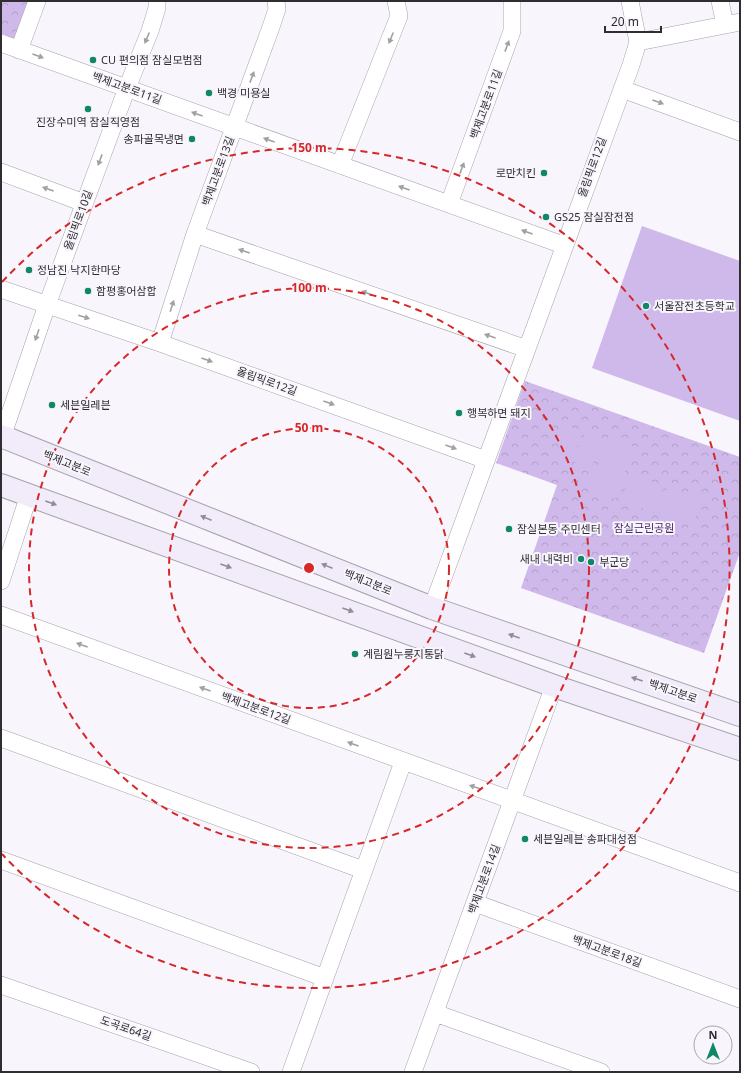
<svg xmlns="http://www.w3.org/2000/svg" width="741" height="1073" font-family="'Noto Sans','Noto Sans KR',sans-serif">
<defs>
<pattern id="park-crowns" width="20" height="18" patternUnits="userSpaceOnUse"><rect width="20" height="18" fill="#cfb9eb"/><path d="M2 6a3 3 0 1 1 6 0M12 15a3 3 0 1 1 6 0" fill="none" stroke="#b29fca"/></pattern>
</defs>
<rect width="100%" height="100%" fill="#f8f5fd"/>
<path fill="url(#park-crowns)" d="M1 1H32L18 41 1 33Z
M525 381 740 457V552L704 653 521 588 557 485 496 463Z"/>
<path fill="#cfb9eb" d="M642 226 740 261V421L592 368Z
M566 426 583 431 570 466 553 460Z
M585 433 602 439 590 472 574 466Z
M608 438 634 447 615 499 589 490Z
M630 474 664 486 655 513 621 500Z
M667 488 702 499 692 526 658 514Z"/>
<g fill="none" stroke-linecap="round" stroke-linejoin="round">
<g stroke="#a5a1a9" stroke-width="18">
<path id="minor" d="M720 1 725 25
M638 42 740 22
M1 43 563 245
M19 50 37 1
M622 89 740 132
M340 165 399 16 396 1
M1 172 84 203
M449 204 512 31V1
M195 234 527 349
M1 289 160 343 486 460
M160 343 195 234 271 27 277 9 276 1
M1 440 47 305 127 88 150 31 157 8V1
M1 581 29 495
M432 608 631 65 638 42 630 1
M1 615 740 883
M1 738 363 870
M1 860 325 978
M475 903 740 999
M1 985 251 1072
M435 1013 601 1072
M291 1072 403 762
M413 1072 554 686"/>
</g>
<g stroke="#a5a1a9" stroke-width="24">
<path id="secondary" d="M1 436 432 608 740 715
M1 485 554 686 740 749"/>
</g>
<use href="#minor" stroke="#fff" stroke-width="17"/>
<use href="#secondary" stroke="#f2ebfa" stroke-width="22"/>
</g>
<defs><path id="oneway-solid" d="M-6-.8H1V-3.2L6.5 0L1 3.2V.8H-6Z"/></defs>
<g fill="#a1a0a2">
<use href="#oneway-solid" transform="translate(147 38) rotate(113)"/>
<use href="#oneway-solid" transform="translate(391 38) rotate(112)"/>
<use href="#oneway-solid" transform="translate(507 46) rotate(-70)"/>
<use href="#oneway-solid" transform="translate(38 56) rotate(20)"/>
<use href="#oneway-solid" transform="translate(252 77) rotate(-70)"/>
<use href="#oneway-solid" transform="translate(658 102) rotate(20)"/>
<use href="#oneway-solid" transform="translate(197 114) rotate(-160)"/>
<use href="#oneway-solid" transform="translate(269 140) rotate(-160)"/>
<use href="#oneway-solid" transform="translate(100 160) rotate(110)"/>
<use href="#oneway-solid" transform="translate(462 168) rotate(-70)"/>
<use href="#oneway-solid" transform="translate(404 188) rotate(-160)"/>
<use href="#oneway-solid" transform="translate(48 189) rotate(-160)"/>
<use href="#oneway-solid" transform="translate(527 232) rotate(-160)"/>
<use href="#oneway-solid" transform="translate(244 251) rotate(-161)"/>
<use href="#oneway-solid" transform="translate(367 293) rotate(-161)"/>
<use href="#oneway-solid" transform="translate(172 306) rotate(-72)"/>
<use href="#oneway-solid" transform="translate(84 317) rotate(18)"/>
<use href="#oneway-solid" transform="translate(37 335) rotate(109)"/>
<use href="#oneway-solid" transform="translate(490 336) rotate(-161)"/>
<use href="#oneway-solid" transform="translate(207 360) rotate(20)"/>
<use href="#oneway-solid" transform="translate(329 403) rotate(20)"/>
<use href="#oneway-solid" transform="translate(451 447) rotate(20)"/>
<use href="#oneway-solid" transform="translate(82 645) rotate(-160)"/>
<use href="#oneway-solid" transform="translate(205 689) rotate(-160)"/>
<use href="#oneway-solid" transform="translate(353 744) rotate(-160)"/>
<use href="#oneway-solid" transform="translate(475 787) rotate(-161)"/>
</g>
<g fill="#908c96">
<use href="#oneway-solid" transform="translate(51 503) rotate(20)"/>
<use href="#oneway-solid" transform="translate(206 518) rotate(-158)"/>
<use href="#oneway-solid" transform="translate(226 566) rotate(20)"/>
<use href="#oneway-solid" transform="translate(327 566) rotate(-158)"/>
<use href="#oneway-solid" transform="translate(348 610) rotate(20)"/>
<use href="#oneway-solid" transform="translate(514 636) rotate(-161)"/>
<use href="#oneway-solid" transform="translate(470 655) rotate(20)"/>
<use href="#oneway-solid" transform="translate(637 679) rotate(-161)"/>
</g>
<g fill="none" stroke="#d62828" stroke-width="2" stroke-dasharray="7 5">
<circle cx="309" cy="568" r="140"/>
<circle cx="309" cy="568" r="280"/>
<path d="M2 282A420 420 0 1 1 2 854"/>
</g>
<g fill="#0f8768" stroke="#f8f5fd" stroke-width="1.5">
<circle cx="93" cy="60" r="4"/>
<circle cx="209" cy="93" r="4"/>
<circle cx="88" cy="109" r="4"/>
<circle cx="192" cy="139" r="4"/>
<circle cx="544" cy="173" r="4"/>
<circle cx="546" cy="217" r="4"/>
<circle cx="29" cy="270" r="4"/>
<circle cx="88" cy="291" r="4"/>
<circle cx="646" cy="306" r="4"/>
<circle cx="52" cy="405" r="4"/>
<circle cx="459" cy="413" r="4"/>
<circle cx="509" cy="529" r="4"/>
<circle cx="581" cy="559" r="4"/>
<circle cx="591" cy="562" r="4"/>
<circle cx="355" cy="654" r="4"/>
<circle cx="525" cy="839" r="4"/>
</g>
<g text-anchor="middle" stroke-width="4" stroke-linejoin="round" paint-order="stroke">
<g font-size="11" fill="#2f2d31" stroke="#f8f5fd" text-anchor="start">
<text x="101" y="64">CU 편의점 잠실모범점</text>
<text x="217" y="97">백경 미용실</text>
<text x="88" y="126" text-anchor="middle">진장수미역 잠실직영점</text>
<text x="184" y="143" text-anchor="end">송파골목냉면</text>
<text x="536" y="177" text-anchor="end">로만치킨</text>
<text x="554" y="221">GS25 잠실잠전점</text>
<text x="37" y="274">정남진 낙지한마당</text>
<text x="96" y="295">함평홍어삼합</text>
<text x="654" y="310">서울잠전초등학교</text>
<text x="60" y="409">세븐일레븐</text>
<text x="467" y="417">행복하면 돼지</text>
<text x="517" y="533">잠실본동 주민센터</text>
<text x="573" y="563" text-anchor="end">새내 내력비</text>
<text x="599" y="566">부군당</text>
<text x="363" y="658">계림원누룽지통닭</text>
<text x="533" y="843">세븐일레븐 송파대성점</text>
</g>
<g font-size="11" fill="#2f2d31" stroke="#f8f5fd">
<text transform="translate(127 88) rotate(20)" y="4">백제고분로11길</text>
<text transform="translate(486 104) rotate(-70)" y="4">백제고분로11길</text>
<text transform="translate(592 167) rotate(-70)" y="4">올림픽로12길</text>
<text transform="translate(218 171) rotate(-70)" y="4">백제고분로13길</text>
<text transform="translate(78 220) rotate(-70)" y="4">올림픽로10길</text>
<text transform="translate(267 381) rotate(20)" y="4">올림픽로12길</text>
<text transform="translate(67 463) rotate(22)" y="4">백제고분로</text>
<text transform="translate(368 582) rotate(22)" y="4">백제고분로</text>
<text transform="translate(673 691) rotate(19)" y="4">백제고분로</text>
<text transform="translate(256 708) rotate(20)" y="4">백제고분로12길</text>
<text transform="translate(484 879) rotate(-70)" y="4">백제고분로14길</text>
<text transform="translate(607 951) rotate(20)" y="4">백제고분로18길</text>
<text transform="translate(126 1028) rotate(19)" y="4">도곡로64길</text>
</g>
<g font-size="11" fill="#482669" stroke="#f8f5fd">
<text x="644" y="532">잠실근린공원</text>
</g>
</g>
<circle cx="309" cy="568" r="6" fill="#d62828" stroke="#f8f5fd" stroke-width="2"/>
<g font-size="12" text-anchor="middle" font-weight="bold" fill="#d62828" stroke="#f8f5fd" stroke-width="4" stroke-linejoin="round" paint-order="stroke">
<text x="309" y="152">150 m</text>
<text x="309" y="292">100 m</text>
<text x="309" y="432">50 m</text>
</g>
<rect width="741" height="1073" fill="none" stroke="#2f2d31" stroke-width="4"/>
<g transform="translate(713 1045)"><circle r="19" fill="#f8f5fd" stroke="#a8a5ab"/>
<path d="M0-3L7 15L0 10L-7 15Z" fill="#0f8768"/>
<text y="-6" font-size="11" font-weight="bold" text-anchor="middle" fill="#2f2d31">N</text>
</g>
<path d="M605 26v6h56v-6" fill="none" stroke="#2f2d31" stroke-width="2"/>
<text x="611" y="26" font-size="12" fill="#2f2d31" stroke="#f8f5fd" stroke-width="3" paint-order="stroke">20 m</text>
</svg>
